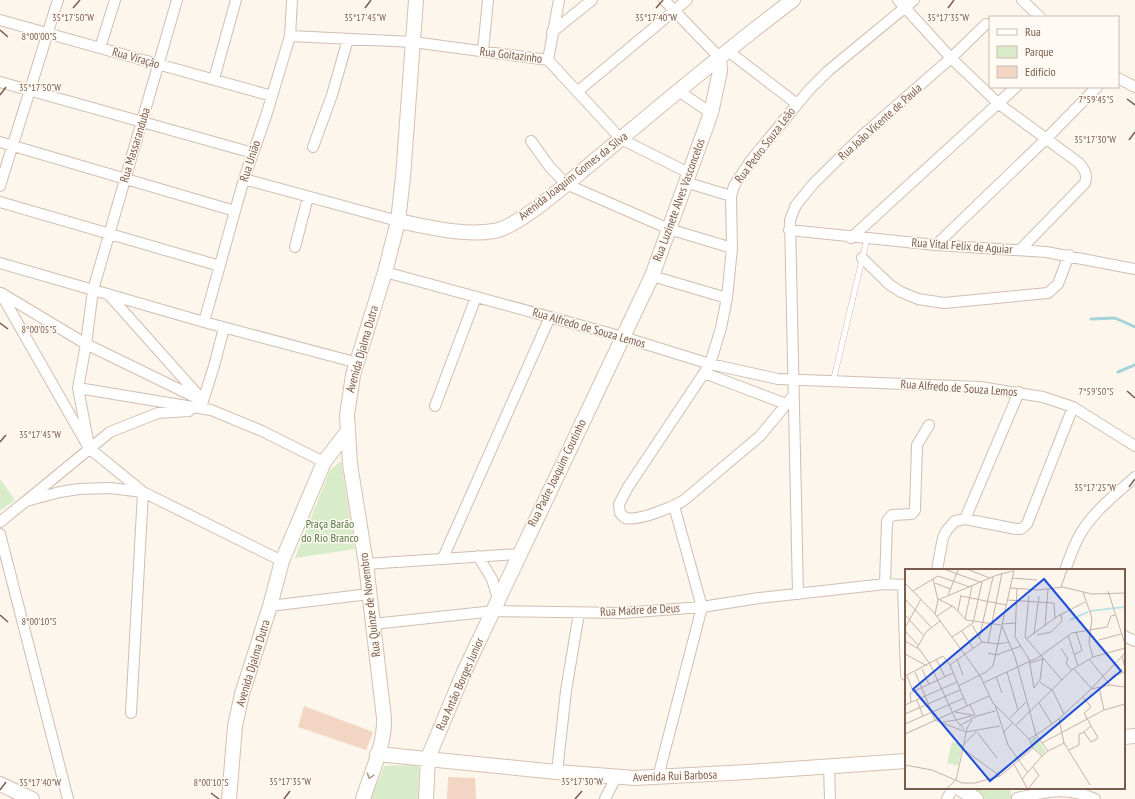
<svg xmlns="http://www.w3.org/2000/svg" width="1135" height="799" font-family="'PT Sans Narrow',sans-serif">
<rect width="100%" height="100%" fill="#fdf6ec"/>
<path fill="#d8ecc9" d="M341 461 355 549 295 558 330 470Z
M0 479 15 500 0 511Z
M419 765 418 799H371L384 766Z
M968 788H1011V799H985Z"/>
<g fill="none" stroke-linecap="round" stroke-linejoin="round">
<path stroke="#a5d3da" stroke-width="3" d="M1091 319 1115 318 1135 327
M1118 372 1135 365"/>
</g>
<path fill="#f3d5c3" d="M304 706 373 732 366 750 298 727Z
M448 777 475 778 476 799H447Z"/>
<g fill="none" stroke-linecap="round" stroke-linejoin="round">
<g stroke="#d1beb0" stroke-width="6">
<path id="lane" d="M833 382 867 239"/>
</g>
<g stroke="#d1beb0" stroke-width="12">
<path id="street" d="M664 0 719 57
M898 0 951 58 999 104 1079 163C1084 169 1088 174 1085 183L1020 250
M1022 0 1040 17
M0 20 272 96
M552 32 592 0
M290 36 413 42 548 60 621 139 689 173
M100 48 115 0
M483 51 488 0
M728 51 797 104
M548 60 559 0
M1118 78 1135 87
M214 79 236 0
M0 82 253 153
M577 92 687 0
M680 92 711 113
M531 141 549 166 566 184 669 229 732 248
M0 142 235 211
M313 147 332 95 348 39
M244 179 398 221
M685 182 731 196
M0 186 58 0
M0 202 220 266
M789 230 936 245 1046 252 1135 269
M851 238 1016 87
M936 245 1046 139 1097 87
M295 247 308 197
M862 258 890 285 901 292 918 299 944 303 1048 293 1058 284 1069 255
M0 263 204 322 358 363
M385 272 623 337 710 364 778 379 980 387 1043 397 1073 407 1135 446
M652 276 727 298
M1 293 86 344 93 290 177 0
M1 294 89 448 143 492 282 561
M109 295 199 396
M204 322 244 179 266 116 290 36 292 0
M704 373 786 404
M78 388 211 410 262 431 324 462
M793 396 760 436 683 501C670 508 640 521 625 518L620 513 619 504 628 487 710 364 721 328 727 298 732 248 731 196 734 186 751 160 809 90 828 71 914 0
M435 406 476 297
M88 441 78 388 86 344 203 401 214 366 224 328
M26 501 110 432 158 413 189 411
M965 519 1019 392
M0 522 26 501 60 492 79 489 110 488 143 492
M0 534 68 799
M478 556 492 579 498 599
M443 558 550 317
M366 564 518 554
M937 570 943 537 947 530 955 521 965 519 1016 529H1021L1027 524 1073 407
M1065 570C1069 560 1073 548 1078 538 1091 513 1114 496 1135 477
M885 584 887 521 892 515 912 514 915 510 917 445 929 425
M903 585 906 675
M798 594 790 220 796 205 814 183 864 134 951 58 986 24
M270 606 369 594
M373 624 494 611 622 613 702 607 759 598 885 584 906 585
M1124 636 1135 641
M131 713 143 492
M829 766 830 799
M557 772 566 691 579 613
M658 777 702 607 674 506
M1017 798C1047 792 1066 786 1095 799
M605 799 616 777
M947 799 953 788"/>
</g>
<g stroke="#d6c0b0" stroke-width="16">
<path id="secondary" d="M398 221C429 227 462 236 494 231 520 227 577 175 600 156 663 104 726 50 793 0
M1124 737 1135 736
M377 754 557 772 635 778 747 772 906 761
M0 784 32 799
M959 788 976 799
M229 799 235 726 242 694 270 606 282 561 324 462 347 432
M363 799C371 773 385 745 384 718L366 564 350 464 347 415 353 375 385 272 398 221 403 177 416 0
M426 799 428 758 464 672 652 276 711 113 720 71 719 57"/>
</g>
<use href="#lane" stroke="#fff" stroke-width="5"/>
<use href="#street" stroke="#fff" stroke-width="10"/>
<use href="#secondary" stroke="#fff" stroke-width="14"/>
</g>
<defs><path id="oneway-chevron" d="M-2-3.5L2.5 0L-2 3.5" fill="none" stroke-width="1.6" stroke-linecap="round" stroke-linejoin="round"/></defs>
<use stroke="#af9d94" href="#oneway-chevron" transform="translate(370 776) rotate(108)"/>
<path fill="none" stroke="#7a5c4d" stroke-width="1.5" d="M73 8 80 0M365 8 371 0M656 8 663 0M948 8 954 0M0 30 8 37M0 95 6 87M1127 99 1135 105M1129 140 1135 132M0 323 8 329M1127 391 1135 398M0 442 6 435M1129 487 1135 479M0 615 8 622M0 790 6 782M211 793 219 799M284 799 290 791M575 799 582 791"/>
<g text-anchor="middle" stroke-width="3" stroke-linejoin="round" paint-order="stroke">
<g font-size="12" fill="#7a5c4d" stroke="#fffaf3">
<text transform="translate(511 55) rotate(7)" y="4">Rua Goitazinho</text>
<text transform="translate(136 58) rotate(16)" y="4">Rua Viração</text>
<text transform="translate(880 122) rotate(-42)" y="4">Rua João Vicente de Paula</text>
<text transform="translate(135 145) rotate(-73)" y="4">Rua Massaranduba</text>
<text transform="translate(765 145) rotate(-53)" y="4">Rua Pedro Souza Leão</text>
<text transform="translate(250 161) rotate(-72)" y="4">Rua União</text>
<text transform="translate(573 176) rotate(-38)" y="4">Avenida Joaquim Gomes da Silva</text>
<text transform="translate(679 200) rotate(-70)" y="4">Rua Luzinete Alves Vasconcelos</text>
<text transform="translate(962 246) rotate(4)" y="4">Rua Vital Felix de Aguiar</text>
<text transform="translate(589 328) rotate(16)" y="4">Rua Alfredo de Souza Lemos</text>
<text transform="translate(362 349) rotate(-74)" y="4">Avenida Djalma Dutra</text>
<text transform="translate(959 388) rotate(4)" y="4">Rua Alfredo de Souza Lemos</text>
<text transform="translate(557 473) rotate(-64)" y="4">Rua Padre Joaquim Coutinho</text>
<text transform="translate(370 605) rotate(-97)" y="4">Rua Quinze de Novembro</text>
<text transform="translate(640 610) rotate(-3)" y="4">Rua Madre de Deus</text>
<text transform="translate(253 663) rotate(-73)" y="4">Avenida Djalma Dutra</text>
<text transform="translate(460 684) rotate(-66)" y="4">Rua Antão Borges Junior</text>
<text transform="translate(675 776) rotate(-2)" y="4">Avenida Rui Barbosa</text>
</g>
<g font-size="12" fill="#537a41" stroke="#fffaf3">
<text x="330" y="528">Praça Barão<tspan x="330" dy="14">do Rio Branco</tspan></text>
</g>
</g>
<g transform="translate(905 569)">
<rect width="220" height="220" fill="#fdf6ec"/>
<path d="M130 167 141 182 137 186 129 179 126 171ZM47 173 58 176 53 197 42 194Z" fill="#d8ecc9"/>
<path fill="none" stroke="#bfe3e8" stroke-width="2" d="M185 42 220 38M165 51 183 43"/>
<path fill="none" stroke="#c5b3a7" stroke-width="1" d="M41 1 75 13M64 1 85 9M107 9 132 11M28 10 33 31 30 45M0 14 30 45 63 90 75 107 88 134 124 170M30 14 45 20M156 18 162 1M105 19 134 21 158 18 187 25 220 24M112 19 110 68 124 90 129 119 135 111 138 88M8 22 33 7 65 18M203 22 220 75M178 23 187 49 184 74 188 88M43 26 53 1M56 27 101 36M124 27 120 68 157 111M0 30 26 58M33 31 92 6 108 2M35 31 49 38 61 51 96 56M102 31 149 34 150 49M53 42 56 26M0 46 18 66M32 47 47 37M60 50 67 17M97 55 110 54M67 56 77 73M97 57 110 88 131 166M140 57 143 20M0 59 16 30M0 62 13 76M57 62 68 79M129 65 134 27M132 66 146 63 157 52 156 45M163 66 173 97M47 68 68 54 77 13M74 70 88 8M121 70 153 47 180 33M194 71 216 65M0 72 14 80 25 95 51 151 38 153M83 74 97 4M12 79 21 63 35 52M156 79 163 90 161 94 166 101M83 84 91 86 116 77M0 85 22 97M169 86 177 81 171 63M217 87 220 100M31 90 40 108M52 90 58 106M184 90 205 116M125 94 138 90M45 96 77 73 93 75 104 73M17 100 24 115M169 100 186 119M10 103 30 151 61 163 95 157M102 103 113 141M0 107 38 87 45 96 62 137M2 107 8 122M91 108 97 124M135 113 148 122 159 145M203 113 208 107 220 103M78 114 134 88 167 64 202 58 206 47 210 46M53 117 81 103 88 97 109 1M194 118 199 141M186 120 220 84M178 128 186 138 179 144 193 169 186 173 179 163 186 157M12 131 18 147M6 133 5 124 48 104M134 134 147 155M0 136 52 113M90 136 103 176 123 204M50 143 67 146M0 145 55 121M105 149 121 133M154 150 159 174 185 216M0 155 59 129M111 156 168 100 188 88 220 79M54 157 72 147 90 142M59 160 51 151 70 146 65 136M72 163 92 189M98 164 108 153M0 165 84 127M131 166 143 182 137 187 128 179 124 170 131 166 147 155 156 148 186 120 205 116 220 118M59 174 62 159 67 151M137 174 199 141 220 135M58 180 95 207M164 181 174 176V165L180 163M143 182 159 174M109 195 122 219M0 196 27 201 57 214H70L95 207 128 179M117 210 137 187M42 219 51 211 59 175 71 163M124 219 134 206 128 198"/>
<path fill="#1d4ed8" fill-opacity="0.15" stroke="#1d4ed8" stroke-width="2" d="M139 10 216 102 85 212 8 120Z"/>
<rect width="220" height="220" fill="none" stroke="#7a5c4d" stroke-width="2"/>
</g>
<g font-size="10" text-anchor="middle" fill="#7a5c4d" stroke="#fffaf3" stroke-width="3" stroke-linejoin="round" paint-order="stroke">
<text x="73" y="21">35°17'50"W</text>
<text x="365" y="21">35°17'45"W</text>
<text x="656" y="21">35°17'40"W</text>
<text x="948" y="21">35°17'35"W</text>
<text x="39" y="40">8°00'00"S</text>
<text x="40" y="91">35°17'50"W</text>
<text x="1096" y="103">7°59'45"S</text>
<text x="1095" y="143">35°17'30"W</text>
<text x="39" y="333">8°00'05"S</text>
<text x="1096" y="395">7°59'50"S</text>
<text x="40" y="438">35°17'45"W</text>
<text x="1095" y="491">35°17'25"W</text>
<text x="39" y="625">8°00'10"S</text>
<text x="290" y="785">35°17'35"W</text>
<text x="582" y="785">35°17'30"W</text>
<text x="40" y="786">35°17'40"W</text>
<text x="211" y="786">8°00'10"S</text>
</g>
<rect x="989" y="16" width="130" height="72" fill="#fffaf3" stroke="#cabbb1"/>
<rect x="997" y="29" width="20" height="6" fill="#ffffff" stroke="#cabbb1"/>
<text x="1025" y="36" font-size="12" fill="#7a5c4d">Rua</text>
<rect x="997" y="46" width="20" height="12" fill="#d8ecc9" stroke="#cabbb1"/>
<text x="1025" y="56" font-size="12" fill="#7a5c4d">Parque</text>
<rect x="997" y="66" width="20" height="12" fill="#f3d5c3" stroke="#cabbb1"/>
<text x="1025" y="76" font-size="12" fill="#7a5c4d">Edifício</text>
</svg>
